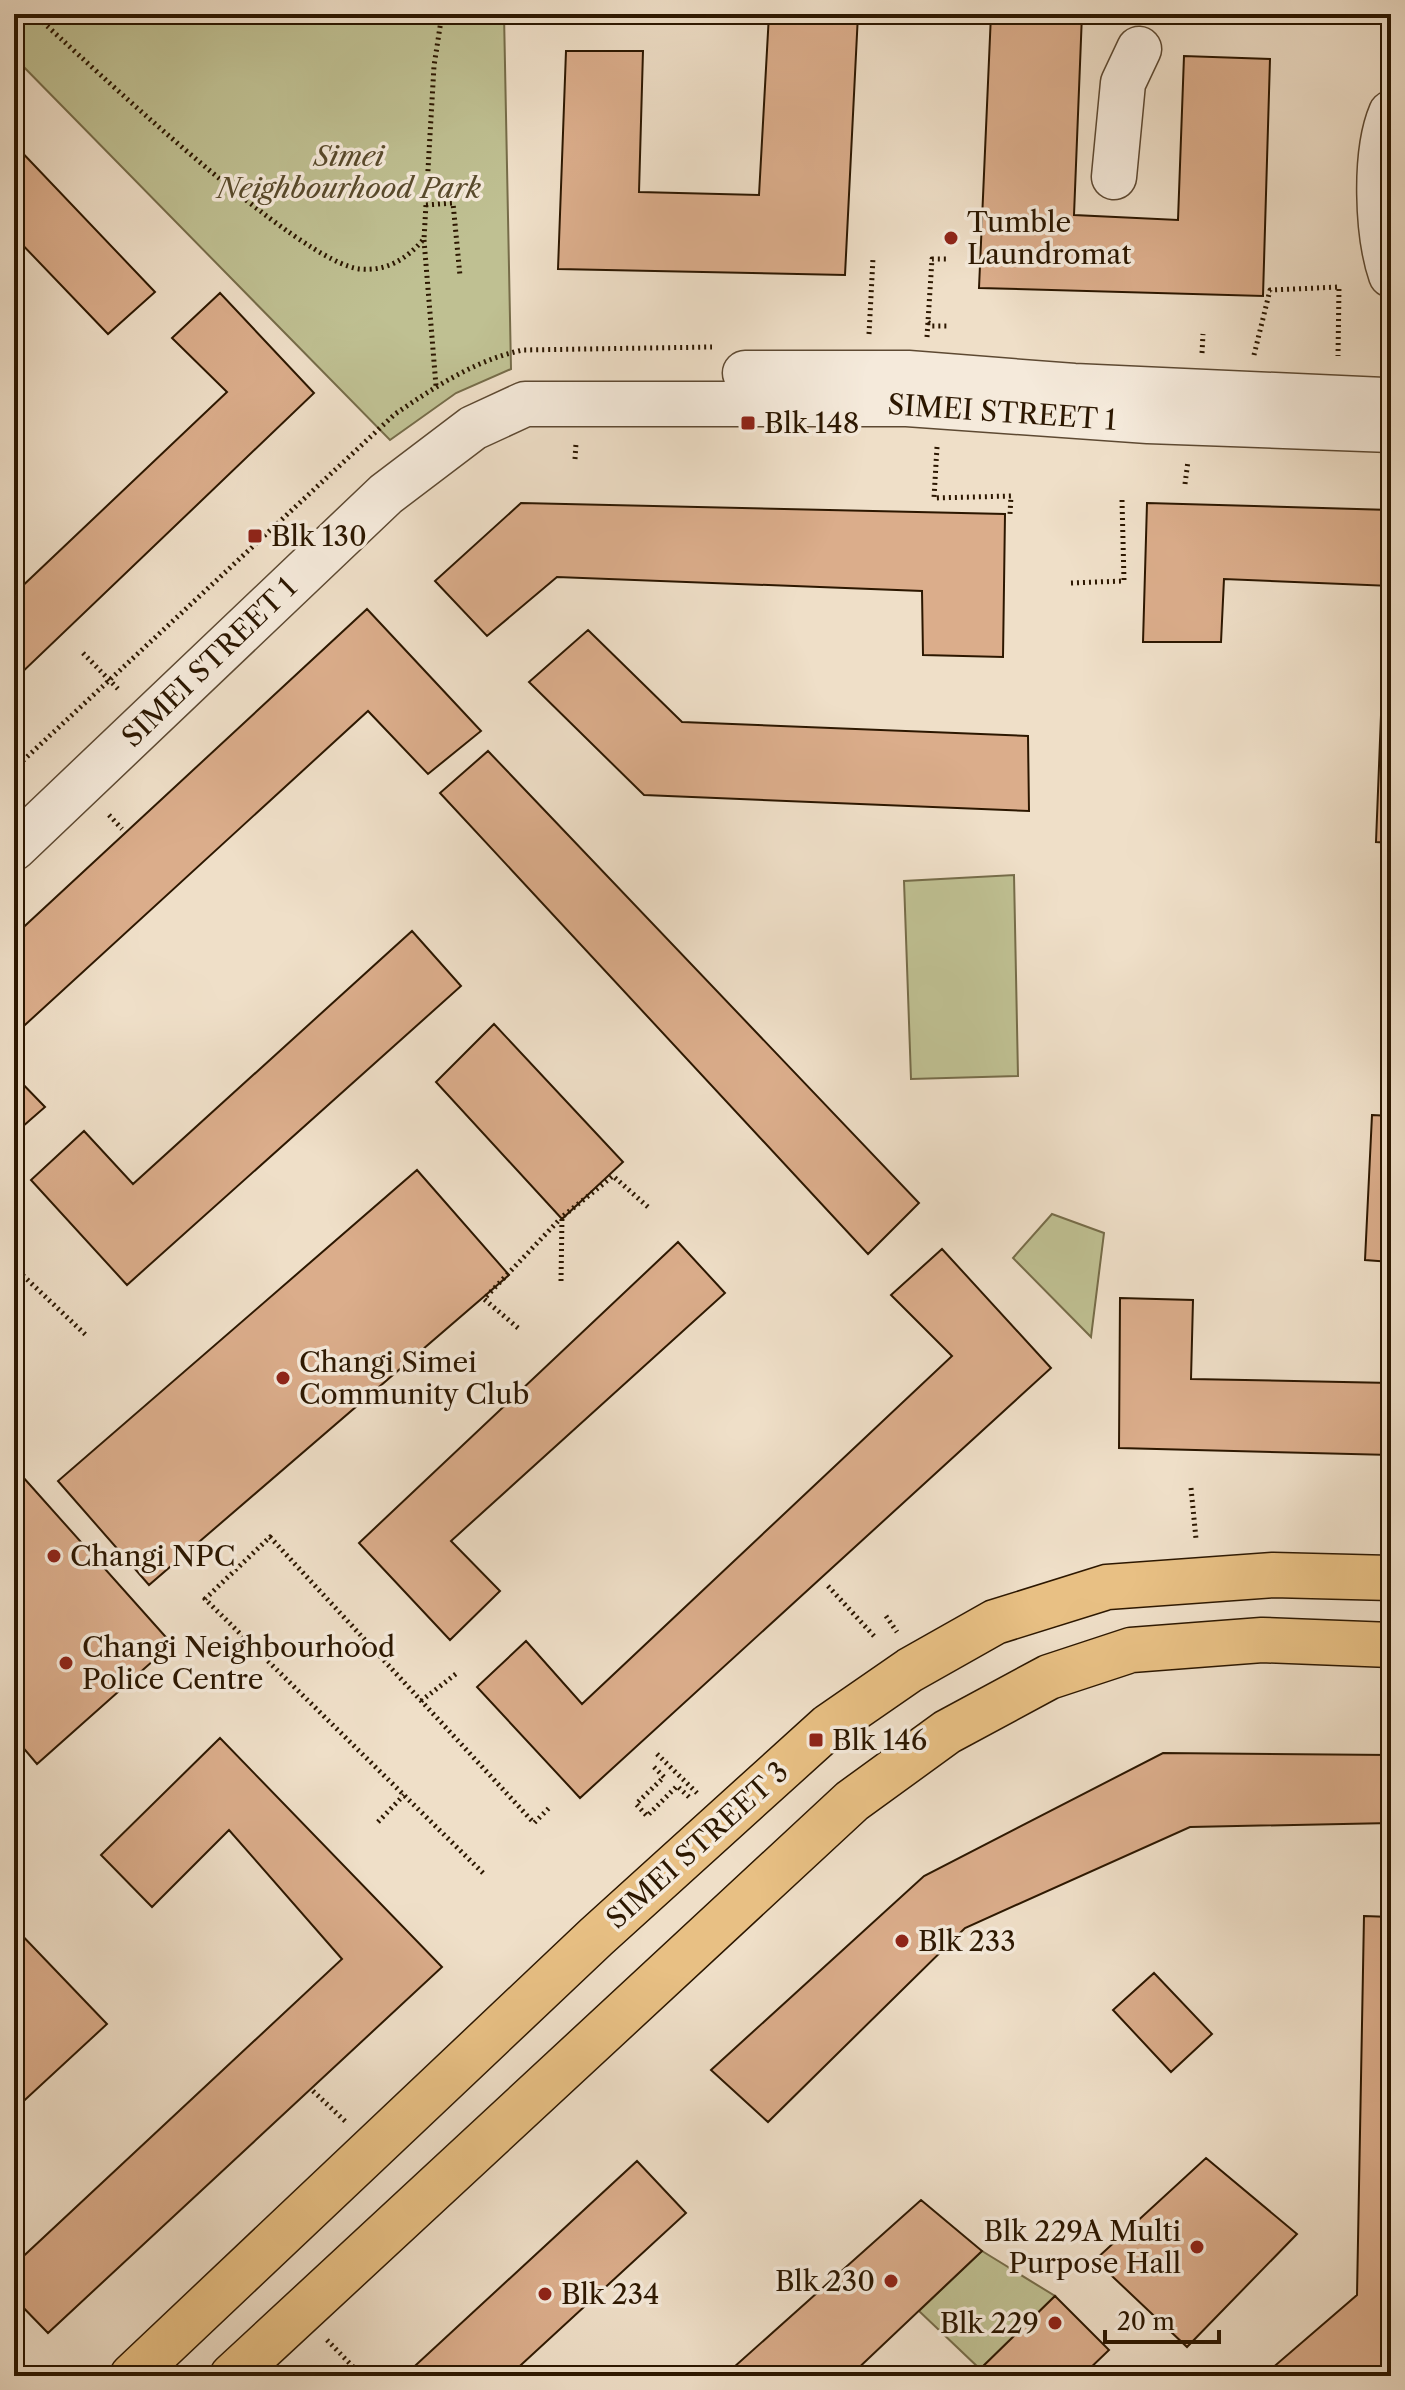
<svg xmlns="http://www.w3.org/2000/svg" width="1405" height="2390" font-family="'Libre Caslon Text',serif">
<rect width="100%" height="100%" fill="#efdfc8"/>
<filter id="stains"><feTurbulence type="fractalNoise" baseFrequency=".0025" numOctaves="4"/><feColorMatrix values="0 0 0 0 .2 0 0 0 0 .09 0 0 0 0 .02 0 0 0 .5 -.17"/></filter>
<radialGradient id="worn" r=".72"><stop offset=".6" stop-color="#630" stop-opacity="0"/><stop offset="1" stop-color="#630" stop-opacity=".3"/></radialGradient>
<path fill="#bfc092" stroke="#766c49" stroke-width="2" d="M14 14H504L511 369 456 393 390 440 14 57Z
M1014 875 1018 1076 911 1079 904 881Z
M1052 1214 1104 1233 1091 1337 1013 1258Z
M982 2251 1055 2296 980 2369 919 2311Z"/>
<path fill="#dbad8b" stroke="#2c1700" stroke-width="2" d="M769 14H858L845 275 558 269 566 51H643L639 192 759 195Z
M991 14H1082L1074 215 1178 220 1184 56 1270 59 1263 296 979 288Z
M14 144 155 292 108 334 14 236Z
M220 293 314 393 14 680V594L227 392 172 338Z
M521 503 1005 514 1003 657 923 655 922 591 557 577 487 636 435 581Z
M1147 503 1391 510V586L1224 579 1221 642H1143Z
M367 609 481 731 428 774 368 711 14 1035V936Z
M588 630 682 722 1028 736 1029 811 644 795 529 682Z
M1382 690H1391V843L1376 842Z
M488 751 919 1203 868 1254 440 793Z
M412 931 461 986 127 1285 31 1180 84 1131 133 1184Z
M494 1024 623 1162 562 1219 436 1082Z
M14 1075 45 1107 14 1134Z
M1372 1115 1391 1116V1262L1365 1260Z
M417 1170 509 1275 149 1585 58 1481Z
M678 1242 725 1293 451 1541 500 1591 450 1640 359 1543Z
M942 1249 1051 1368 580 1798 477 1687 526 1641 582 1704 952 1356 891 1295Z
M1120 1298 1193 1300 1191 1379 1391 1383V1455L1119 1448Z
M14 1467 172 1644 37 1764 14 1737Z
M220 1738 442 1967 48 2333 14 2298V2265L342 1959 229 1830 152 1907 101 1855Z
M1163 1753 1391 1755V1823L1190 1827 965 1928 768 2122 711 2070 924 1876Z
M1364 1916 1391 1917V2365L1378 2376H1263L1357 2295Z
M14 1927 107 2024 14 2110Z
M1154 1973 1212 2034 1171 2072 1113 2010Z
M1206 2158 1297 2234 1187 2347 1095 2260Z
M637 2161 686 2213 509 2376H404Z
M921 2200 982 2251 850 2376H724Z
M1055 2296 1109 2350 1082 2376H973Z"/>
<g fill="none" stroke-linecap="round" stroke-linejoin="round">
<g stroke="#5d4932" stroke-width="47">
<path id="minor" d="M1391 113C1374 153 1377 234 1391 275
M1114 177 1123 83 1139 49
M745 373H908L1074 386 1384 400
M14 848 386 494 473 428 525 404H907L1148 421 1391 430"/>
</g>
<g stroke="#2c1700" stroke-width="47">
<path id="major" d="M132 2376 596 1937 829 1726 910 1670 995 1622 1107 1587 1273 1575 1391 1578
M232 2376 852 1801 947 1732 1049 1677 1131 1650 1262 1640 1391 1645"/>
</g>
<path stroke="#2c1700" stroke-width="5" stroke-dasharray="2 4" stroke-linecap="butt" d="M34 14C87 62 302 266 361 269 388 271 406 259 424 239L434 66 442 14
M426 205 453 203 460 276
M424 240 436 386
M928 322 932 326H950
M869 334 873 258
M927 337 932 259H949
M1202 353 1203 334
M1254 355 1270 290 1339 287 1338 356
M937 447 934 498 1011 496 1010 514
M575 459 576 443
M1185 484 1188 461
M1071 583 1124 581 1122 500
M83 653 120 691
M14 769 395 414C435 387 475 360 523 350L712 347
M109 815 122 829
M14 1267 88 1337
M561 1281 562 1217 613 1176 648 1207
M518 1328 484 1299 560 1219
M1191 1488 1196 1539
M828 1586 874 1636
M886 1616 897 1632
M421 1701 457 1673
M657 1754 697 1793
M654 1767 664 1777 636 1804 647 1816 677 1786 690 1798
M378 1822 404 1795
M483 1873 205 1599 270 1537 534 1823 551 1806
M313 2091 346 2122
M327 2340 362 2376"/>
<use href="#minor" stroke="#f5eadb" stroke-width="44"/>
<use href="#major" stroke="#e8c084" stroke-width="44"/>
</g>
<g fill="#8f2418" stroke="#f5eadb" stroke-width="3">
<circle cx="951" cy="238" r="8"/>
<rect x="740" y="415" width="16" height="16" rx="4"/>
<rect x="247" y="528" width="16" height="16" rx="4"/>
<circle cx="283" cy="1378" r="8"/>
<circle cx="54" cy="1556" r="8"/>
<circle cx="66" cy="1663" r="8"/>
<rect x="808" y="1732" width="16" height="16" rx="4"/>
<circle cx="902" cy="1941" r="8"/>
<circle cx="1197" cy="2247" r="8"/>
<circle cx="891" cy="2281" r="8"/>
<circle cx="545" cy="2294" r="8"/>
<circle cx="1055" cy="2323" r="8"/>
</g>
<g text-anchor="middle" stroke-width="7" stroke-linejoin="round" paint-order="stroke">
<g font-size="28" font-style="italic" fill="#584a2c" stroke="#f5eadb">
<text x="349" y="166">Simei<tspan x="349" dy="32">Neighbourhood Park</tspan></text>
</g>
<g font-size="28" fill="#2c1700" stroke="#f5eadb" text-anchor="start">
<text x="967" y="232">Tumble<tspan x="967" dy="32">Laundromat</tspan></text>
<text x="764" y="433">Blk 148</text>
<text x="271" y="546">Blk 130</text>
<text x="299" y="1372">Changi Simei<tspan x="299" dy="32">Community Club</tspan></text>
<text x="70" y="1566">Changi NPC</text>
<text x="82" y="1657">Changi Neighbourhood<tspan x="82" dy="32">Police Centre</tspan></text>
<text x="832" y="1750">Blk 146</text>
<text x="918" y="1951">Blk 233</text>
<text x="1181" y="2241" text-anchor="end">Blk 229A Multi<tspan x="1181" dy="32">Purpose Hall</tspan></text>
<text x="875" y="2291" text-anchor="end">Blk 230</text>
<text x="561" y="2304">Blk 234</text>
<text x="1039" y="2333" text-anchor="end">Blk 229</text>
</g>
<g font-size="28" fill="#2c1700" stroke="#f5eadb">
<text transform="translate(1002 412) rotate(4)" y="10">SIMEI STREET 1</text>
<text transform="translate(209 662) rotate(-44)" y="10">SIMEI STREET 1</text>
<text transform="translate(697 1845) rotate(-42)" y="10">SIMEI STREET 3</text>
</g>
</g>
<rect width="1405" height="2390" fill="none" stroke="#efdfc8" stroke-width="48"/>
<rect x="16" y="16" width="1373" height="2358" fill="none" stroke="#2c1700" stroke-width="4"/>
<rect x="24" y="24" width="1357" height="2342" fill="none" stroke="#2c1700" stroke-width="2"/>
<path d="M1105 2330v12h114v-12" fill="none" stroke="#2c1700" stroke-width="4"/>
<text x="1117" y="2330" font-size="24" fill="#2c1700" stroke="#f5eadb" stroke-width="6" paint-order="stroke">20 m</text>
<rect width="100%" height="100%" filter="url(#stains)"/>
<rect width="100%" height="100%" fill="url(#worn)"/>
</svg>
